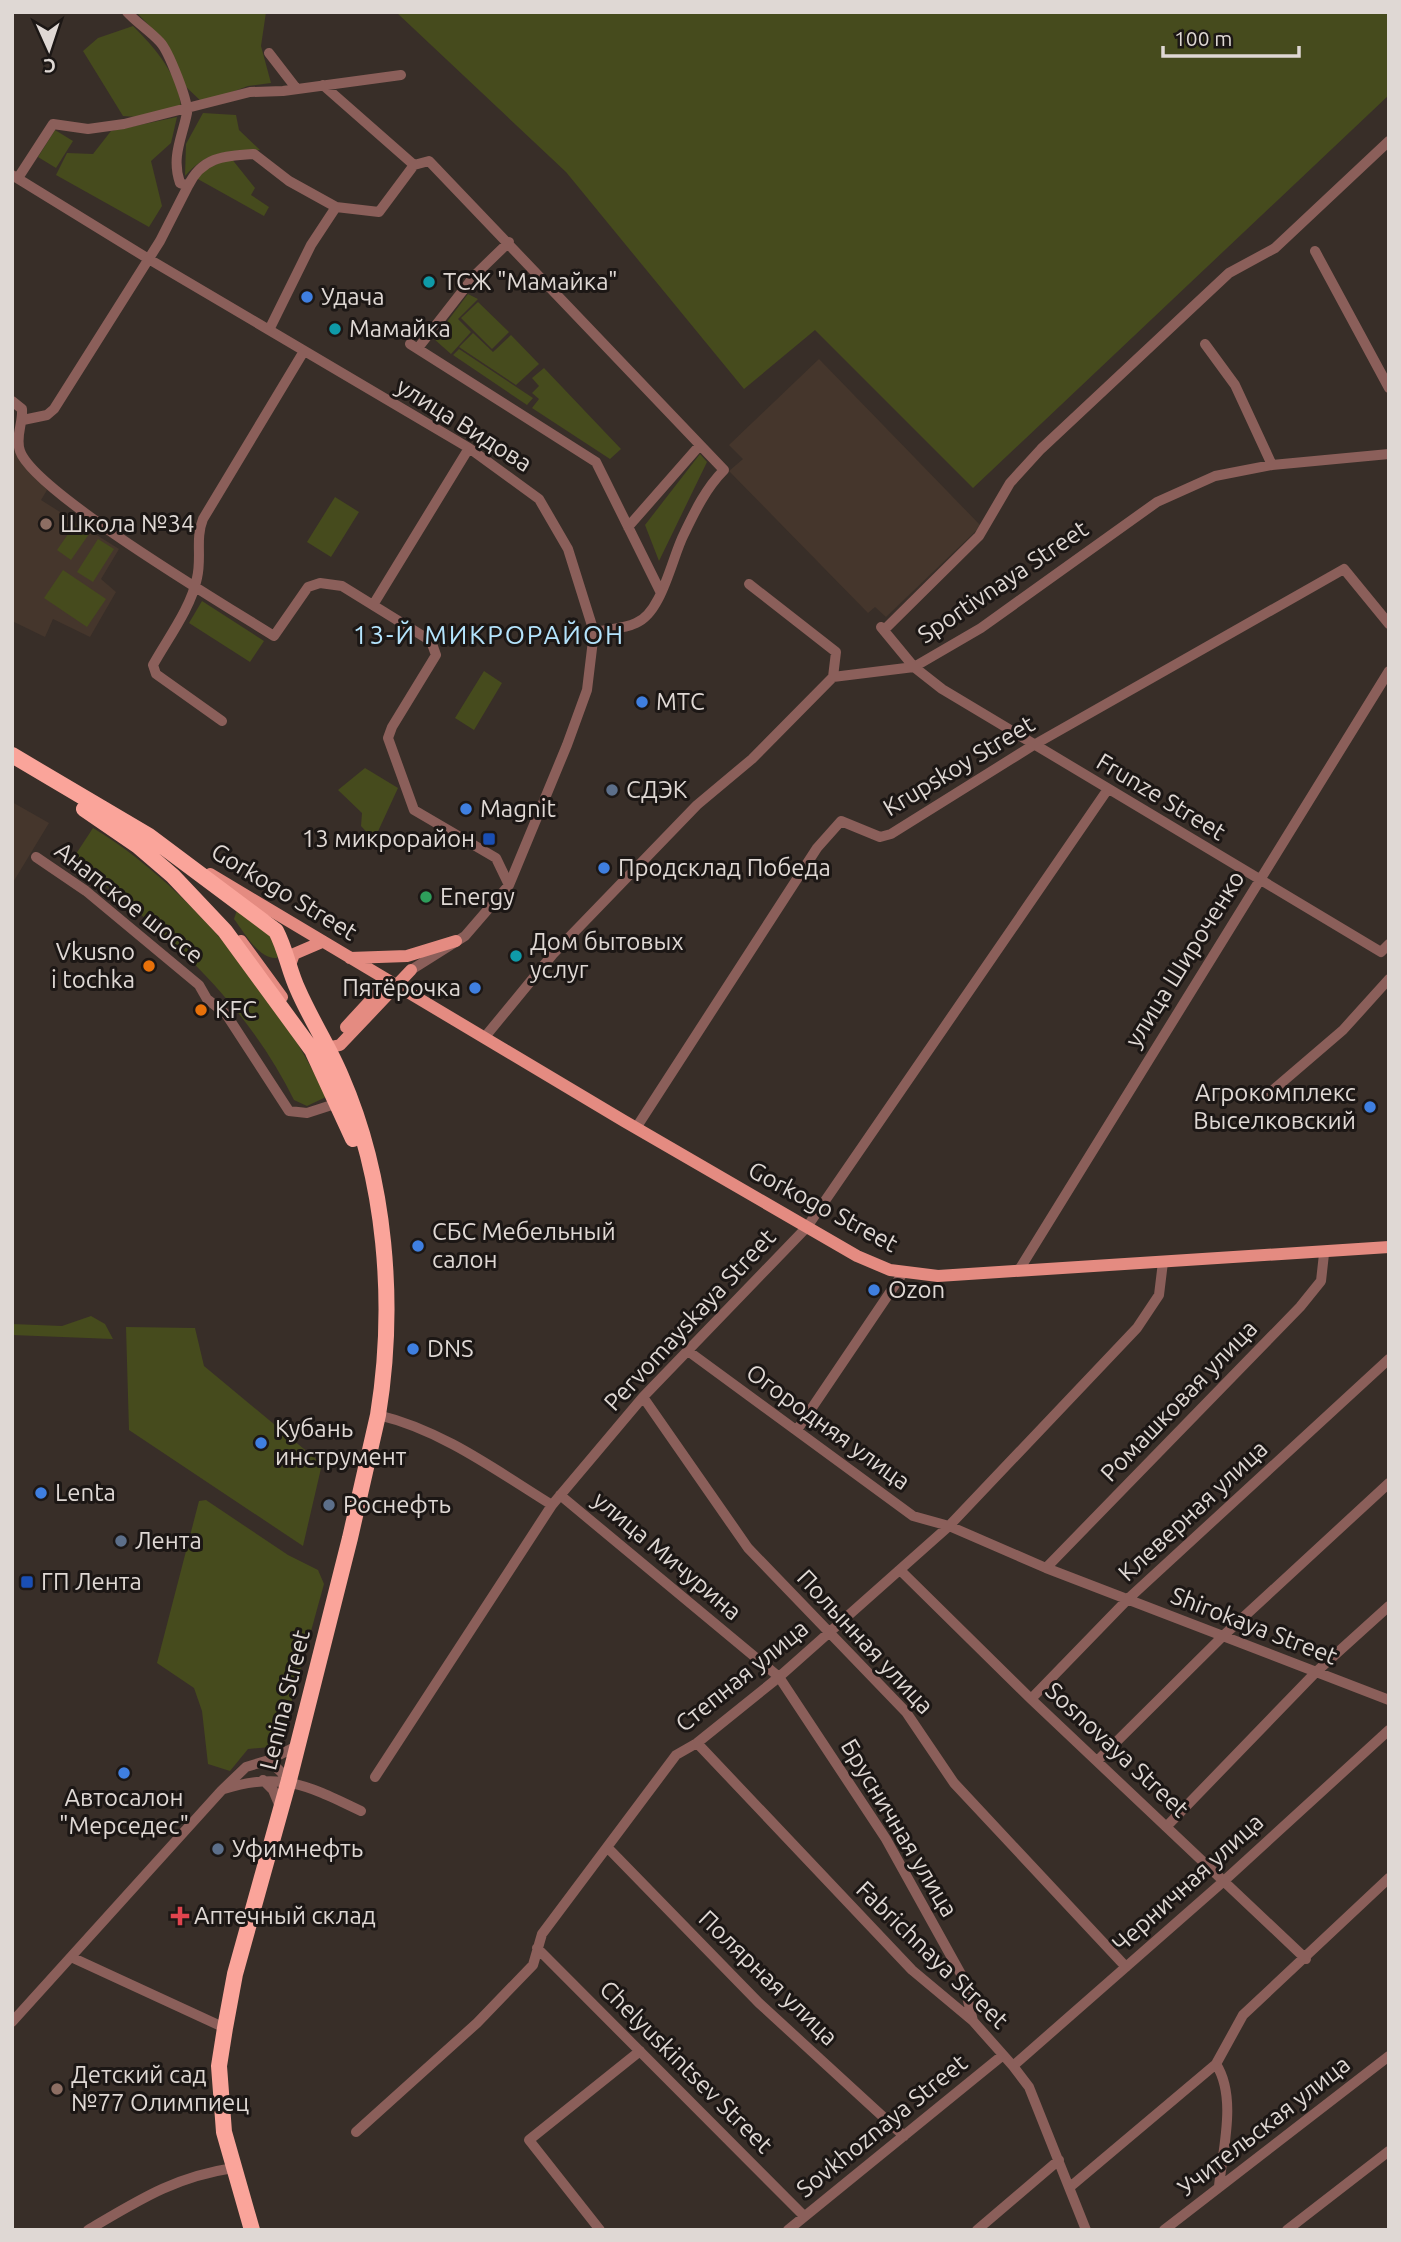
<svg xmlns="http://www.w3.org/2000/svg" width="1401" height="2242" font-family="Ubuntu,sans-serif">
<rect width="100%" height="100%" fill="#382e28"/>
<path fill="#45362c" d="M819 359 981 526 886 617 875 607 868 613 729 471 743 459 729 445Z
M12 415 16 453 47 490 41 500 119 549 101 579 116 592 90 637 53 619 45 637 12 621Z
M12 802 49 823 12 884Z"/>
<path fill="#464b1d" d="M136 12H266L261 46 271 83 248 86 203 103 184 85 168 45Z
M396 12H1389V95L973 488 815 330 744 389 566 172Z
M133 26C155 48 180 76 181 109L137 117 123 116 83 51 98 38Z
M203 113 236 115 239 130 260 150C226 153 209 149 185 176L186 144Z
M177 117 171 143 151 161 162 206 149 227 56 175 67 153 93 154 111 131Z
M55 130 73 141 56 168 38 157Z
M231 158 255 188 251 195 269 207 264 216 196 178 198 172Z
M468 294 478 299 458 319 471 332 451 354 434 339Z
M478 302 509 332 492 349 461 318Z
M473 333 493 352 511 335 539 364 516 385 459 347Z
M459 349 533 398 527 405 453 355Z
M544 368 621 449 610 459 532 408 539 399 532 393 539 386 532 378Z
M700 454 707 462 659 561 645 525Z
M335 497 359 512 331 557 307 542Z
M75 524 89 534 71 560 57 550Z
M98 539 114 549 93 582 77 572Z
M63 570 106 599 87 627 44 598Z
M202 601 264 641 250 662 189 623Z
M484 671 502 683 474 730 455 718Z
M365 768 398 788 374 840 361 826 362 813 338 790Z
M93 828C187 884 280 998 326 1097L307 1106 294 1100C245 1000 160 926 72 860Z
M237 910 266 928 280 953 277 958C259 960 244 932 234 919Z
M91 1316 105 1324 113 1339 12 1335V1324L62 1326Z
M126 1327 195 1328 204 1366 322 1464 303 1546 129 1430Z
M206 1500 288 1555 318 1570 324 1584 282 1736 270 1747 248 1749 230 1771 208 1764 202 1711 194 1688 157 1663 199 1501Z"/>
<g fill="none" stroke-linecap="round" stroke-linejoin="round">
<path stroke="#8b5f5a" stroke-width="10" d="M269 53 296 88
M323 85 414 165 429 161 724 470C706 488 695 511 684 534 672 557 662 613 636 623 624 629 607 629 594 632
M12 175 147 258 469 448 539 499 568 549 594 632 587 690 567 745 509 885 465 936 411 970
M18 178 53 124 88 129 124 124 250 92 283 91 401 75
M188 186C202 157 223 156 254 154L289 181 336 207 379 212 414 165
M1315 251 1389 388
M269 330 311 245 336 207
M410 344 596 462 661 593
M1205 344 1235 385 1272 465
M418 348 475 275 509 242
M12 401 22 409C23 424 15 437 20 451 34 492 228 607 274 636L308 587 320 583 342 586 431 641 436 655 392 727 388 738 414 810 496 858 509 885
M23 420 47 415 54 409 160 241 188 186 180 183C171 157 182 138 187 113 189 102 168 50 160 42 150 31 137 23 127 12
M628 527 700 445
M749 584 836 652 833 677
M373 605 469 448
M881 627 914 667 942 689 1381 952 1389 944
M884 630 979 536 1010 483 1041 449 1229 273 1275 248 1389 141
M222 721 156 674 153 665C168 638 191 608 197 578 202 557 195 539 203 519L304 351
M36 857 86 891 199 985 207 999 226 1014 289 1111 307 1113 338 1103
M484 1038 553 954 697 805 752 759 833 677 914 667 981 628 1157 502 1215 476 1272 465 1389 454
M1266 1096 1343 1030 1389 979
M636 1128 817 848 841 821 880 837 891 834 1032 746 1344 569 1389 624
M1019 1270 1389 671
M688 1351 913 1516 949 1526 1046 1568 1389 1700
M643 1397 748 1548 906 1712 954 1783 1126 1967
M378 1415C442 1430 497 1471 552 1505
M797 1430 903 1273
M560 1495 779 1677 886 1839 962 1976 973 2021
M1046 1568 1300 1307 1321 1281 1324 1254
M901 1571 1031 1699 1306 1959
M1031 1699 1128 1599 1389 1359
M697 1743 912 1970 973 2021 1013 2066 1029 2087 1086 2230
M269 1760 297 1746
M1097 1761 1223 1636 1389 1483
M375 1777 552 1505 643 1397 807 1227 1108 789
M263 1780 273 1790 281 1809
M224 1789C282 1771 309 1786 361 1811
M1167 1826 1316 1672 1389 1606
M607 1847 759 2003 904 2136
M537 1948 804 2216
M71 1957 225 2028
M12 2022 221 1791 246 1767 269 1760 289 1780
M1216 2064C1237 2097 1223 2148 1219 2186
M1013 2066 1225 1880 1389 1730
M356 2132 477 2023 533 1965 542 1934 676 1755 697 1743 779 1677 949 1526 1137 1328 1159 1295 1163 1262
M1070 2187 1216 2064 1243 2015 1389 1878
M88 2230C139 2200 174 2177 233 2168
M600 2230 529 2140 640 2051
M788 2230 1003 2055
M977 2230 1059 2160
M1164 2230 1389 2056
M1287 2230 1389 2151"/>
<path stroke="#e48b81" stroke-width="12" d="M210 874 624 1121 857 1256 890 1270 938 1276 1389 1247
M241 941 282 997
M350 958 407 956 456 941
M289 968 294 954 322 942
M346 1027 381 989
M322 1049 340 1045 411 970"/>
<path stroke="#faa49a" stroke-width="16" d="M12 755 149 836 276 931C286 950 289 971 298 990 311 1020 329 1047 341 1076 386 1179 396 1304 378 1415L350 1538 289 1780 235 1974 225 2028 219 2066 224 2132 252 2230
M84 809 138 846 173 876 225 931 312 1050 353 1139"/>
</g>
<g fill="#0f9aa8" stroke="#1c1715" stroke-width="2.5">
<circle cx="429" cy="282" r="7"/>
<circle cx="335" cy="329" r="7"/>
<circle cx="516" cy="956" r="7"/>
</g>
<g fill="#3f7fe0" stroke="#1c1715" stroke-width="2.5">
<circle cx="307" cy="297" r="7"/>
<circle cx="642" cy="702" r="7"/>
<circle cx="466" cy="809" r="7"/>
<circle cx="604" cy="868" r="7"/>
<circle cx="475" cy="988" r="7"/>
<circle cx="1370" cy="1107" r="7"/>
<circle cx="418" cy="1246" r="7"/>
<circle cx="874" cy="1290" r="7"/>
<circle cx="413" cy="1349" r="7"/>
<circle cx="261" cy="1443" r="7"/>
<circle cx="41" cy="1493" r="7"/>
<circle cx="124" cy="1773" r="7"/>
</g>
<g fill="#8d6e63" stroke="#1c1715" stroke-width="2.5">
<circle cx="46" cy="524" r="7"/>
<circle cx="57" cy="2089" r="7"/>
</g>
<g fill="#5c6f8a" stroke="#1c1715" stroke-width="2.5">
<circle cx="612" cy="790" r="7"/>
<circle cx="329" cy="1505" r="7"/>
<circle cx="121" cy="1541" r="7"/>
<circle cx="218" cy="1849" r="7"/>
</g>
<g fill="#1a4fb4" stroke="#1c1715" stroke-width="2.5">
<rect x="482" y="832" width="14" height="14" rx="3.5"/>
<rect x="20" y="1575" width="14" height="14" rx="3.5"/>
</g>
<circle fill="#2e9e5b" stroke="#1c1715" stroke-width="2.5" cx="426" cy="897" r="7"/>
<g fill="#e8710a" stroke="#1c1715" stroke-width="2.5">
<circle cx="149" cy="966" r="7"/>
<circle cx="201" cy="1010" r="7"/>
</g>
<path fill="#e0444e" stroke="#1c1715" stroke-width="2.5" d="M176.5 1905.5h7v7h7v7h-7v7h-7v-7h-7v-7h7z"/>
<g text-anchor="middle" stroke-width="6" stroke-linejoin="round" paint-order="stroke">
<g font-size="24" fill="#dfd8d4" stroke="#1c1715" text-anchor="start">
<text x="443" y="290">ТСЖ "Мамайка"</text>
<text x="321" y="305">Удача</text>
<text x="349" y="337">Мамайка</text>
<text x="60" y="532">Школа №34</text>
<text x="656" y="710">МТС</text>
<text x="626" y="798">СДЭК</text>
<text x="480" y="817">Magnit</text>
<text x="475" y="847" text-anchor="end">13 микрорайон</text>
<text x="618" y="876">Продсклад Победа</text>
<text x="440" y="905">Energy</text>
<text x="530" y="950">Дом бытовых<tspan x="530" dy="28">услуг</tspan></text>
<text x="135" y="960" text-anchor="end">Vkusno<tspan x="135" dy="28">i tochka</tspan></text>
<text x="461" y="996" text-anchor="end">Пятёрочка</text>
<text x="215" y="1018">KFC</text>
<text x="1356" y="1101" text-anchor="end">Агрокомплекс<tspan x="1356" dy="28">Выселковский</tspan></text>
<text x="432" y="1240">СБС Мебельный<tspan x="432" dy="28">салон</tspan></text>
<text x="888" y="1298">Ozon</text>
<text x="427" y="1357">DNS</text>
<text x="275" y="1437">Кубань<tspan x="275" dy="28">инструмент</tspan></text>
<text x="55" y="1501">Lenta</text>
<text x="343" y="1513">Роснефть</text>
<text x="135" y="1549">Лента</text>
<text x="41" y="1590">ГП Лента</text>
<text x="124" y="1806" text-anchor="middle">Автосалон<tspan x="124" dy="28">"Мерседес"</tspan></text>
<text x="232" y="1857">Уфимнефть</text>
<text x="194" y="1924">Аптечный склад</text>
<text x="71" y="2083">Детский сад<tspan x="71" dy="28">№77 Олимпиец</tspan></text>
</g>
<g font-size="24" fill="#dfd8d4" stroke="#1c1715">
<text transform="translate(464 425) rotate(32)" y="8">улица Видова</text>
<text transform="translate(1003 582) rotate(-34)" y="8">Sportivnaya Street</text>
<text transform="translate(959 766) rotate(-31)" y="8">Krupskoy Street</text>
<text transform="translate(1161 797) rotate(31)" y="8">Frunze Street</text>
<text transform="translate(284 892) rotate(31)" y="8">Gorkogo Street</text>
<text transform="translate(129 903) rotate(38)" y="8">Анапское шоссе</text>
<text transform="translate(1185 959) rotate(-58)" y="8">улица Широченко</text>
<text transform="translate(823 1207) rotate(28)" y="8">Gorkogo Street</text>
<text transform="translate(690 1320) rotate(-47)" y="8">Pervomayskaya Street</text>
<text transform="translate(1179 1401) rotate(-46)" y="8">Ромашковая улица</text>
<text transform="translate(828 1427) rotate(36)" y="8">Огородняя улица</text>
<text transform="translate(1193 1511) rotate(-43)" y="8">Клеверная улица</text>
<text transform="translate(667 1556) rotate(40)" y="8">улица Мичурина</text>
<text transform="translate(1254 1626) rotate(21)" y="8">Shirokaya Street</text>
<text transform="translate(865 1642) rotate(47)" y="8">Полынная улица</text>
<text transform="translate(742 1676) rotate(-39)" y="8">Степная улица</text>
<text transform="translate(285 1700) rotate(-76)" y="8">Lenina Street</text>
<text transform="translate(1117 1750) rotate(43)" y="8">Sosnovaya Street</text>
<text transform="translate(899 1828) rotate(59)" y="8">Брусничная улица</text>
<text transform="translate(1188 1883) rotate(-42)" y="8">Черничная улица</text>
<text transform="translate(932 1955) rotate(44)" y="8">Fabrichnaya Street</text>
<text transform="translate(768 1978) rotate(44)" y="8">Полярная улица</text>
<text transform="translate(686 2067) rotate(45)" y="8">Chelyuskintsev Street</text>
<text transform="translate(882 2126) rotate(-39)" y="8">Sovkhoznaya Street</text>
<text transform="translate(1264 2126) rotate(-38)" y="8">Учительская улица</text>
</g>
<g font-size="26" letter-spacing="2" fill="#b4e4fd" stroke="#1c1715">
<text x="489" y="644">13-Й МИКРОРАЙОН</text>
</g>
</g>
<rect width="1401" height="2242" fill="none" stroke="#dfd8d4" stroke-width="28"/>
<g transform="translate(49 49) rotate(177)" stroke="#1c1715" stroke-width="5" paint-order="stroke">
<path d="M0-5L12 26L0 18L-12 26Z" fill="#dfd8d4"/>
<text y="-10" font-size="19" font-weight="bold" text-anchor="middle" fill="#dfd8d4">С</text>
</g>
<path d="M1163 46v10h136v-10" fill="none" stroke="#dfd8d4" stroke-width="3.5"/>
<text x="1174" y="46" font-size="21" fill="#dfd8d4" stroke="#1c1715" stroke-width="5" paint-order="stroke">100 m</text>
</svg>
